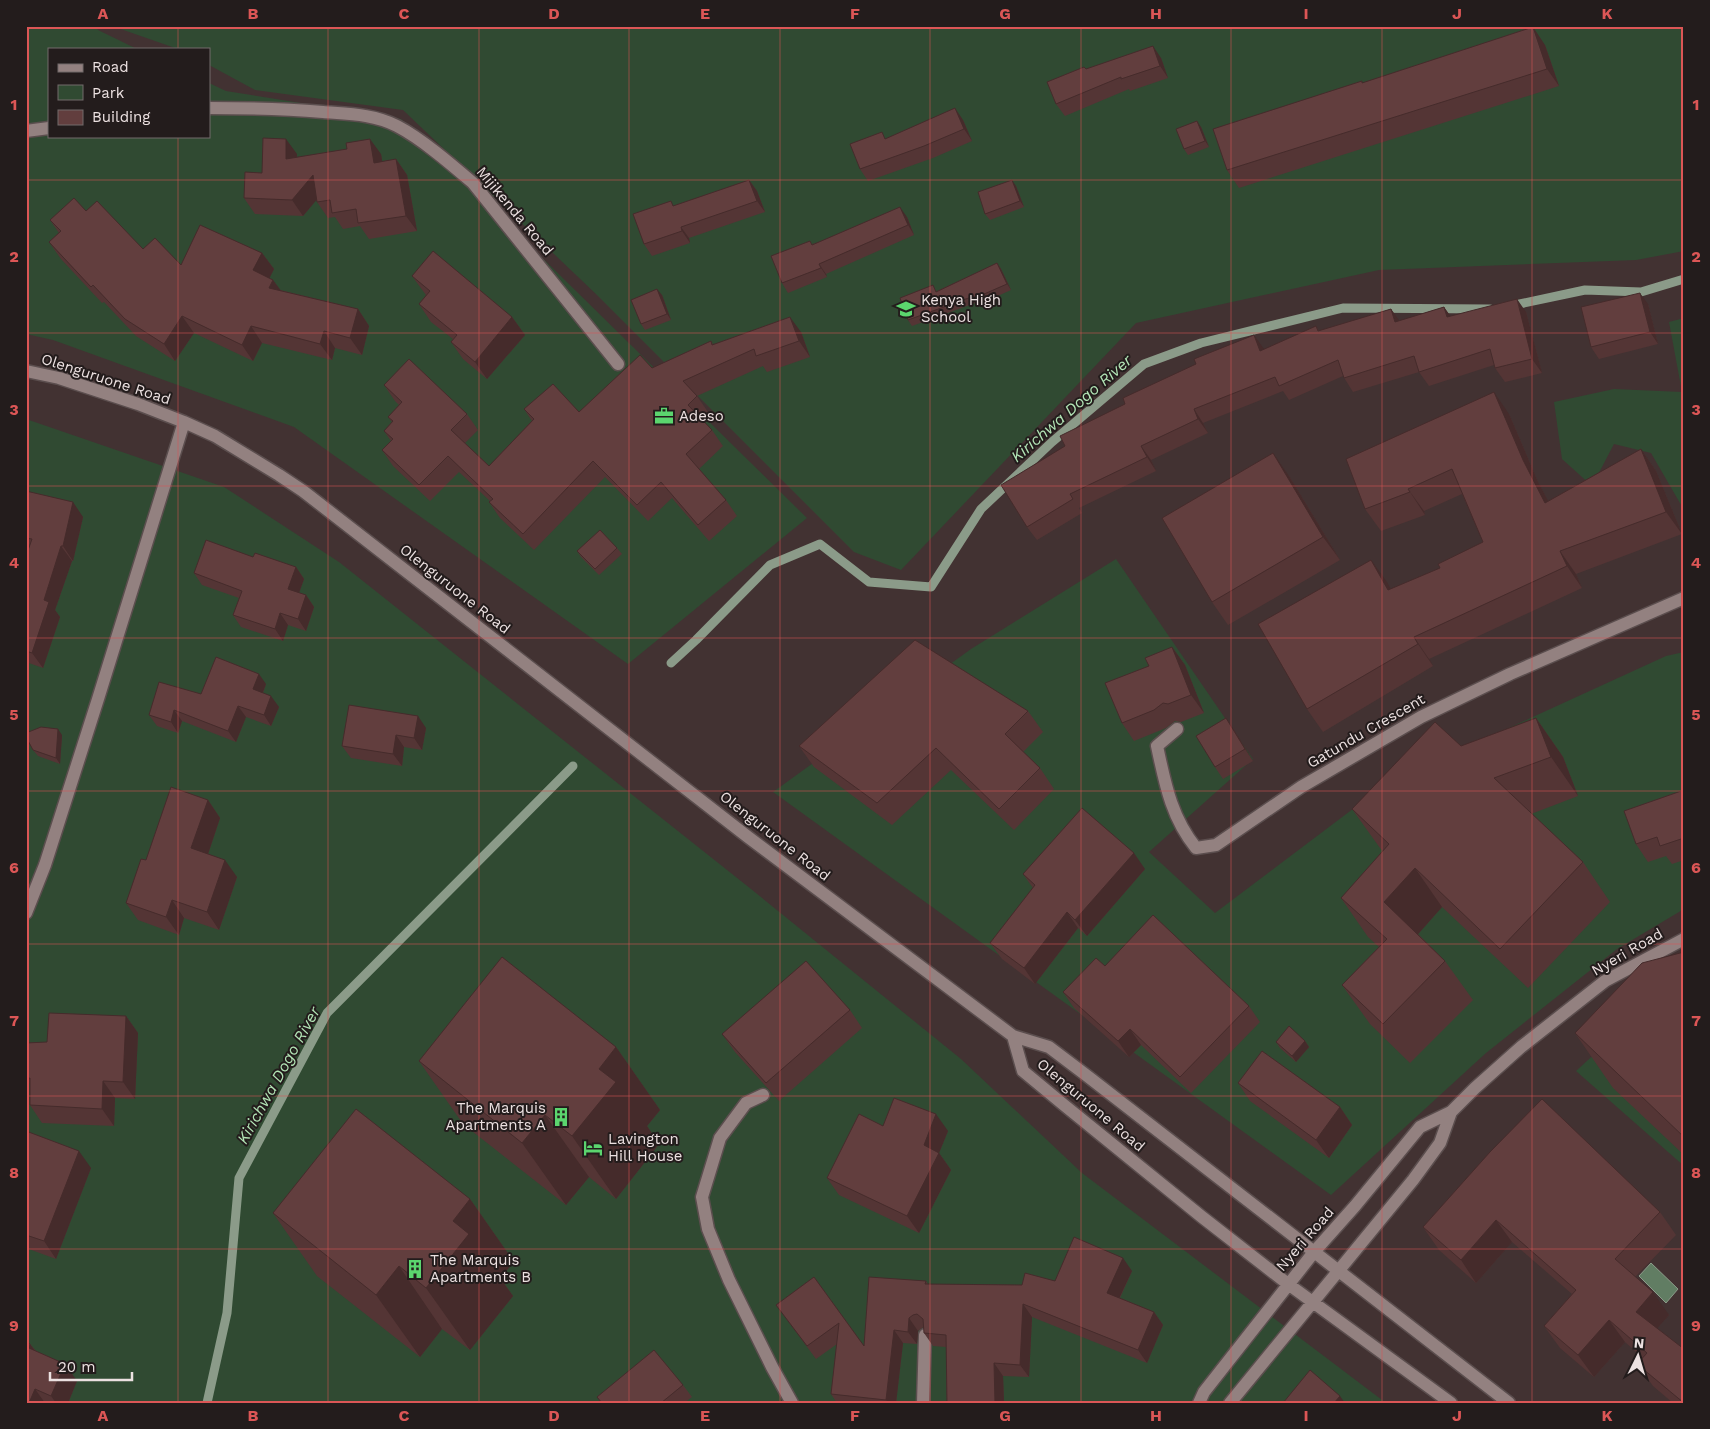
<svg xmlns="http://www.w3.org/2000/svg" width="1710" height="1429" font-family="'Work Sans',sans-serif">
<rect width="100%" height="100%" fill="#423232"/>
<path fill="#304a32" d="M26 26H94L98 30 137 49H49V136H209V83L226 91 401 119 807 518 628 664 294 427 53 340 26 334Z
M112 26H1684V251L1636 260 1379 270 1136 323 901 570 854 552 597 295 403 110 255 90 209 65V49H178Z
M1684 318V510L1651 453 1614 444 1592 486 1562 459 1554 402 1614 389 1682 392 1669 322Z
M26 419 224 487 339 562 751 889 961 1059 1082 1173 1386 1403H26Z
M1116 559 1253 759 1149 852 1215 913 1386 784 1666 656 1684 652V909L1617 949 1486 1053 1331 1195 773 792 971 649Z
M1684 972V1166L1576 1071Z"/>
<path fill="#617d63" stroke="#8b9b89" d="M1651 1263 1678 1289 1666 1303 1639 1276Z"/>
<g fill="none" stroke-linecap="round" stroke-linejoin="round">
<path stroke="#8b9b89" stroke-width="9" d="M1510 306 1585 290 1641 292 1684 279
M671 663 696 640 770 565 820 544 869 582 931 587 981 509 1052 442 1144 364 1201 343 1343 308 1490 309
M207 1403 227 1313 239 1178 327 1013 573 766"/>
<g stroke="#5b4e4e" stroke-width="15">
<path id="minor" d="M209 108C248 108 284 109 323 112 348 114 374 114 397 126 422 139 452 165 473 183L618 364
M26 131 49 128
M26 371 59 378 138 404 184 422 215 436 279 475 303 491 748 837 1013 1036 1023 1071 1064 1105 1202 1217 1288 1284 1451 1403
M1177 729 1157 746C1165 783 1171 817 1196 848L1216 845 1301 787 1421 717 1510 674 1684 598
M26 913 45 865 98 699 184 422
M1013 1036 1049 1047 1086 1075 1509 1403
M763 1095 746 1103 720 1138 702 1197 708 1229 729 1280 772 1367 792 1403
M923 1403 925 1335
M1199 1403 1204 1392 1314 1252 1355 1206 1420 1127 1451 1112 1475 1088 1521 1047 1605 981 1684 939
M1230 1403 1413 1180 1440 1143 1451 1112"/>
</g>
<use href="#minor" stroke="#938180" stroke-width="12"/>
</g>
<path fill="#543535" d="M1545 45 1559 86 1239 188 1227 170 1362 83Z
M1161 58 1168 78 1130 91 1129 89 1065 116 1056 104 1086 69Z
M963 120 972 141 933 158 868 181 860 169 887 138Z
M1201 127 1209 147 1188 155 1184 149Z
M297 154V157L381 154 382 162 396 159 407 175 417 231 369 239 360 226 343 229 335 217 328 218 317 202V199L303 216 255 214 244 198 262 173Z
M749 180 757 191 765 212 689 238 690 243 652 256 644 244 675 206Z
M1016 186 1024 207 990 220 985 214Z
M86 211 143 249 181 265 262 253 274 269 269 278 273 280 280 290 358 309 369 326 362 355 335 348 332 360 262 343 253 361 194 333 175 361 136 336 104 302 102 303 61 259 49 242 59 233 50 220Z
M907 217 914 235 826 274 827 277 788 293 782 283 812 244Z
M997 263 1001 269 1011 290 980 304 978 302 912 326 908 320 937 291Z
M412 276 512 317 525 335 487 379 463 359 451 342 453 339 431 322 419 304 426 295Z
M662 295 671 320 645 330 641 324Z
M1648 304 1658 344 1599 359 1591 347Z
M1444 307 1450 316 1526 312 1542 373 1505 382 1495 368 1494 365 1429 386 1419 372 1353 392 1343 376 1289 400 1283 391 1203 423 1208 433 1151 460 1156 471 1079 508 1082 513 1037 540 1027 527 1264 349 1316 326 1319 331 1391 309 1399 321Z
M801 332 810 357 767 372 763 366 697 396 708 412 701 419 712 430 723 446 699 469 726 500 737 516 709 541 672 498 648 521 605 477 534 550 500 518 489 502 490 501 459 472 430 501 393 466 382 450 391 441 384 431 392 422 388 417 399 405 395 401 384 385 467 414 478 430 465 443 489 466 532 421 524 409 579 412 652 368 711 341 713 344Z
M1509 414 1538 482 1548 501 1641 449 1656 471 1682 534 1576 574 1582 588 1429 659 1433 666 1323 732 1307 709 1371 560 1390 589 1440 568 1483 542 1462 494 1424 511 1425 515 1381 531 1365 509Z
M1289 476 1340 560 1228 625 1212 602Z
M26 491 83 517 73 561H72L55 610 60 617 43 668 26 662V556L30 545 26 544Z
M617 548 622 554 599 575 581 557 577 551Z
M296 567 304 579 299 593 306 595 314 607 306 631 288 625 283 641 241 627 233 615 239 598 202 585 194 573Z
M1172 647 1185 665 1204 713 1181 722 1175 721 1166 728 1134 741 1122 723 1149 666Z
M266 684 263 693 279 707 271 726 246 717 236 742 182 721 178 733 157 726 149 715 201 694Z
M1028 711 1043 732 1023 752 1040 768 1054 789 1014 830 951 770 892 825 814 767 799 746Z
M1536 718 1563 757 1578 796 1531 814 1583 862 1610 902 1528 988 1442 907 1418 934 1445 961 1473 1000 1410 1063 1370 1024 1342 985 1379 947 1368 937 1341 898 1383 851 1380 848 1352 809 1461 746Z
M426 728 422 750 404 747 402 766 351 758 342 746Z
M1234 730 1253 761 1223 779 1215 767Z
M62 735 60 764 38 756 33 750Z
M1684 790V860L1672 864 1666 856 1648 862 1636 844Z
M208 800 220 818 208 854 237 877 219 930 184 918 179 935 138 920 126 903 146 860Z
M1145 869 1087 936 1078 928 1035 984 1002 959 990 943 1033 888 1023 874Z
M1684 952V1155L1613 1088 1575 1033Z
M1105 966 1249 1006 1260 1022 1191 1093 1141 1045 1129 1057 1074 1008 1063 992Z
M850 1010 862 1028 779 1101 735 1052 722 1034Z
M126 1016 138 1033 135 1099 115 1098 114 1126 42 1123 30 1105V1084L26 1079 47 1042Z
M1305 1041 1309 1047 1296 1062 1280 1048 1276 1042Z
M616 1047 660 1110 647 1126 659 1144 616 1199 589 1177 566 1205 463 1124 419 1061Z
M1238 1083 1340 1107 1352 1125 1329 1158 1250 1101Z
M883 1126 948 1131 939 1153 951 1170 919 1233 839 1195 827 1178Z
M26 1131 91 1168 56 1259 26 1248Z
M1490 1152 1660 1212 1676 1235 1635 1277 1669 1315 1657 1328 1684 1403H1673L1653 1386 1637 1364 1643 1358 1625 1342 1594 1377 1560 1348 1544 1326 1572 1294 1512 1242 1476 1283 1439 1250 1423 1227Z
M470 1199 514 1262 500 1278 513 1296 470 1350 442 1329 420 1357 317 1276 273 1213Z
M1132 1271 1120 1298 1154 1312 1163 1325 1147 1363 1032 1317 1029 1377 1003 1376 1004 1403H947L946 1347 933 1346 924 1333V1327L922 1328 918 1331 917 1344 903 1343 896 1403H837L831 1394 837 1344 816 1359 776 1305 814 1277 864 1346 926 1281 928 1284 1022 1285Z
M30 1344 36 1351 65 1364 77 1381 68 1403H26Z
M683 1385 692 1397 684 1403H601L597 1397Z"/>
<path fill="#452b2b" d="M1533 27 1545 45 1559 86 1547 69Z
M1153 46 1161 58 1168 78 1160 66Z
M955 108 963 120 972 141 964 129Z
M1197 121 1201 127 1209 147 1205 141Z
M286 139 297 154V175L286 159Z
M370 139 381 154 385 178 374 163Z
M396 159 407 175 417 231 406 216Z
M313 175 324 191 303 216 292 200Z
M749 180 757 191 765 212 757 201Z
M1012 180 1016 186 1024 207 1020 201Z
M900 207 907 217 914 235 908 225Z
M681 227 689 238 690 243 682 231Z
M262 253 274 269 265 287 253 270Z
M997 263 1001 269 1011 290 1007 284Z
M819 264 826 274 827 277 821 268Z
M273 280 285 296 269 288Z
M657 289 662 295 671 320 667 314Z
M1640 293 1648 304 1658 344 1650 332Z
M1517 299 1526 312 1542 373 1532 359Z
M1444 307 1454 321 1447 317Z
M358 309 369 326 362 355 350 338Z
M1391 309 1401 323 1395 322Z
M182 316 194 333 175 361 164 344Z
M512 317 525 335 487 379 475 362Z
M790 317 801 332 810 357 799 341Z
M251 326 262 343 253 361 242 345Z
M324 331 335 348 332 360 320 344Z
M1254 335 1264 349 1260 351Z
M1494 392 1509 414 1538 482 1561 525 1545 503 1523 460Z
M1194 409 1203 423 1208 433 1198 419Z
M1141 446 1151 460 1156 471 1147 457Z
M1641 449 1656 471 1682 534 1666 512Z
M1273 453 1289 476 1340 560 1323 537Z
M1408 489 1424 511 1425 515 1410 492Z
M73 502 83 517 73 561 63 546Z
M61 546 72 561 55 610 60 617 43 668 32 653 44 600Z
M1560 551 1576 574 1582 588 1567 566Z
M1371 560 1387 582 1403 612 1388 590Z
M296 567 304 579 296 601 288 589Z
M306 595 314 607 306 631 298 619Z
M280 613 288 625 283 641 275 629Z
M1414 637 1429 659 1433 666 1418 644Z
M1172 647 1185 665 1204 713 1191 695Z
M259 674 266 684 260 700 253 689Z
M271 696 279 707 271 726 264 715Z
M238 706 246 717 236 742 228 731Z
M174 710 182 721 178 733 171 722Z
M418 716 426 728 422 750 414 738Z
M1226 718 1234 730 1253 761 1245 749Z
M1536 718 1563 757 1578 796 1551 757Z
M58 729 62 735 60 764 56 758Z
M396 735 404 747 402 766 393 754Z
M208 800 220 818 204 866 191 848Z
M1134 853 1145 869 1087 936 1075 920Z
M225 860 237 877 219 930 207 912Z
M1415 868 1442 907 1412 941 1384 902Z
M172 900 184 918 179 935 166 917Z
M1067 912 1078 928 1035 984 1024 968Z
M126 1016 138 1033 135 1099 123 1082Z
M1130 1029 1141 1045 1129 1057 1118 1041Z
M1305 1041 1309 1047 1296 1062 1292 1056Z
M616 1047 660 1110 647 1126 659 1144 616 1199 572 1136 599 1069Z
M103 1081 115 1098 114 1126 102 1109Z
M1340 1107 1352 1125 1329 1158 1316 1140Z
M936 1114 948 1131 939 1153 951 1170 919 1233 907 1216 924 1145Z
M545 1115 589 1177 566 1205 522 1143Z
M79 1151 91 1168 56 1259 44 1241Z
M470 1199 514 1262 500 1278 513 1296 470 1350 426 1288 453 1221Z
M1496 1220 1512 1242 1476 1283 1461 1260Z
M1123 1258 1132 1271 1116 1305 1107 1293Z
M399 1266 442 1329 420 1357 376 1295Z
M1653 1292 1669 1315 1652 1334 1636 1312Z
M1023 1304 1032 1317 1029 1377 1020 1365Z
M1154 1312 1163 1325 1147 1363 1138 1350Z
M909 1318 918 1331 917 1344 908 1332Z
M1609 1320 1625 1342 1594 1377 1578 1355Z
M894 1330 903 1343 896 1403H888L886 1400Z
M30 1344 43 1361 29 1348Z
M994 1363 1003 1376 1004 1403H995Z
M65 1364 77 1381 68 1403H56L51 1396Z
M35 1389 45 1403H29Z
M1340 1396 1345 1403H1334Z"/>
<path fill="#623e3e" stroke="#452b2b" d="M1533 27 1547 69 1227 170 1213 129 1362 81V83Z
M1153 46 1160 66 1121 79V77L1056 104 1047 82 1084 67 1086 69Z
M955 108 964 129 924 146 860 169 850 144 882 132 885 139Z
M1197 121 1205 141 1184 149 1176 129Z
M263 138 286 139V159L347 149 346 143 370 139 374 163 396 159 406 216 358 223 356 209 332 213 330 200 317 202 313 175 292 200 244 198 245 172 262 173Z
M749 180 757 201 681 227 682 231 644 244 633 214 671 201 673 206Z
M1012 180 1020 201 985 214 978 192Z
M74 198 86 211 97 201 143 249 155 238 181 265 200 225 262 253 253 270 273 280 269 288 358 309 350 338 324 331 320 344 251 326 242 345 182 316 164 344 125 319 93 285 91 287 49 242 61 231 50 220Z
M900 207 908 225 819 264 821 268 782 283 771 256 810 241 812 245Z
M433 251 512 317 475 362 451 342 457 335 419 304 430 291 412 276Z
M997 263 1007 284 975 298 974 296 908 320 900 298 933 285 936 292Z
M657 289 667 314 641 324 631 300Z
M1640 293 1650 332 1591 347 1581 307Z
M1517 299 1532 359 1495 368 1490 349 1419 372 1414 356 1344 378 1338 360 1279 386 1275 377 1194 409 1198 419 1141 446 1147 457 1070 494 1073 499 1027 527 1001 485 1065 446 1060 436 1125 404 1123 398 1196 364 1194 359 1254 335 1260 351 1316 326 1318 331 1391 309 1395 322 1444 307 1447 317Z
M790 317 799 341 756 356 754 349 683 381 697 396 688 405 712 430 686 454 726 500 698 525 661 482 637 505 593 461 523 534 489 502 493 499 448 456 419 485 382 450 393 439 384 431 393 421 388 417 402 402 384 385 409 359 467 414 451 430 489 466 534 419 524 409 553 384 579 412 640 355 652 368 711 341 712 345Z
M1494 392 1523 460 1545 503 1641 449 1666 512 1560 551 1567 566 1414 637 1418 644 1307 709 1258 624 1371 560 1388 590 1440 568 1438 564 1483 542 1452 469 1408 489 1410 492 1365 509 1346 459Z
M1273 453 1323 537 1212 602 1162 518Z
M26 491 73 502 63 546H61L44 600 49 602 32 653 26 651V556L32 539 26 538Z
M600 530 617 548 595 569 577 551Z
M206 540 253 557 255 553 296 567 288 589 306 595 298 619 280 613 275 629 233 615 242 591 194 573Z
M915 640 1028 711 1005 734 1040 768 999 809 936 748 877 803 799 746Z
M1172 647 1191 695 1168 704 1163 703 1154 710 1122 723 1105 683 1149 666 1145 658Z
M216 657 259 674 253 689 271 696 264 715 238 706 228 731 174 710 171 722 149 715 159 682 201 694Z
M349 705 418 716 414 738 396 735 393 754 342 746Z
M1226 718 1245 749 1215 767 1196 736Z
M1536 718 1551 757 1494 778 1583 862 1500 949 1415 868 1384 902 1445 961 1383 1024 1342 985 1387 939 1341 898 1389 844 1352 809 1435 722 1461 746Z
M41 727 58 729 56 758 33 750 26 737V733Z
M171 787 208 800 191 848 225 860 207 912 172 900 166 917 126 903 141 859 146 860Z
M1684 790V838L1660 846 1657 837 1636 844 1624 811Z
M1082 808 1134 853 1075 920 1067 912 1024 968 990 943 1035 885 1023 874Z
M1153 915 1249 1006 1180 1077 1130 1029 1118 1041 1063 992 1096 958 1105 966Z
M1684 952V1137L1575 1033 1642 963Z
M502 957 616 1047 599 1069 616 1082 572 1136 545 1115 522 1143 419 1061Z
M806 961 850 1010 766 1083 722 1034Z
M49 1013 126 1016 123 1082 103 1081 102 1109 30 1105V1078L26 1079V1043L47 1042Z
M1289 1026 1305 1041 1292 1056 1276 1042Z
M1262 1051 1340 1107 1316 1140 1238 1083Z
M894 1098 936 1114 924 1145 939 1153 907 1216 827 1178 859 1114 883 1126Z
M1542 1099 1660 1212 1615 1259 1653 1292 1636 1312 1684 1349V1403L1637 1364 1647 1353 1609 1320 1578 1355 1544 1326 1576 1290 1496 1220 1461 1260 1423 1227 1490 1152Z
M356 1109 470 1199 453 1221 469 1234 426 1288 399 1266 376 1295 273 1213Z
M26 1131 79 1151 44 1241 26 1235Z
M1074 1237 1123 1258 1107 1293 1154 1312 1138 1350 1023 1304 1020 1365 994 1363 995 1403H947L946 1335 924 1333 923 1319 917 1314 913 1315 909 1318 908 1332 894 1330 886 1400 831 1394 839 1323 807 1346 776 1305 814 1277 864 1346 869 1277 926 1281 925 1284 1022 1285 1025 1273 1055 1281Z
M26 1342 30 1344 29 1348 65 1364 51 1396 35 1389 29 1403H26Z
M654 1350 683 1385 661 1403H602L597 1397Z
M1310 1370 1340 1396 1334 1403H1283Z"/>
<path fill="none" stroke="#dc5656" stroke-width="1" stroke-opacity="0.55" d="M178 26V49M328 26V1403M479 26V1403M629 26V1403M780 26V1403M930 26V1403M1081 26V1403M1231 26V1403M1382 26V1403M1532 26V1403M178 136V1403M26 180H1684M26 333H1684M26 486H1684M26 638H1684M26 791H1684M26 944H1684M26 1096H1684M26 1249H1684"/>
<defs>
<g id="school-bare" transform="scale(1.5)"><path d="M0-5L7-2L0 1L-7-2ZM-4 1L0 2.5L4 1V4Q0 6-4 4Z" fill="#5bd56e" stroke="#231c1c" stroke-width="2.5" paint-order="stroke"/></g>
<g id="office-bare" transform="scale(1.5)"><path d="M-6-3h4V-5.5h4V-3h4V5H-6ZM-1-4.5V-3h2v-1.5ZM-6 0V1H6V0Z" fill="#5bd56e" stroke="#231c1c" stroke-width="2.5" paint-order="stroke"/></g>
<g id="building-bare" transform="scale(1.5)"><path d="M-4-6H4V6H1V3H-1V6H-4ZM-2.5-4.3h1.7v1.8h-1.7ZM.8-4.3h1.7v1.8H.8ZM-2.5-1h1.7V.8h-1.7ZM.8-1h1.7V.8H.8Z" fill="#5bd56e" stroke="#231c1c" stroke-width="2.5" paint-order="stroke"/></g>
<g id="hotel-bare" transform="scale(1.5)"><path d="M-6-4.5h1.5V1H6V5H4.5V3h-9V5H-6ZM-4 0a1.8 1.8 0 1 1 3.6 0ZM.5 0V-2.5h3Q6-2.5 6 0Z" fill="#5bd56e" stroke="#231c1c" stroke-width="2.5" paint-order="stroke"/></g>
</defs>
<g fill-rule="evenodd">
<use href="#school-bare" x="906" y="309"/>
<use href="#office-bare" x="664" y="416"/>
<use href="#building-bare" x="561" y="1117"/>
<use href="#hotel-bare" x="593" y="1148"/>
<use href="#building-bare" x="415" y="1269"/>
</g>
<g text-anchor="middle" stroke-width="4" stroke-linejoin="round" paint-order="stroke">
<g font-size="15" fill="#ece1e1" stroke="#231c1c">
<text transform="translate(515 211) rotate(50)" y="5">Mijikenda Road</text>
<text transform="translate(106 379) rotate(18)" y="5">Olenguruone Road</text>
<text transform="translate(455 589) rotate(38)" y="5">Olenguruone Road</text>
<text transform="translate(1366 731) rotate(-30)" y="5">Gatundu Crescent</text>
<text transform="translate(775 836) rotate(38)" y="5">Olenguruone Road</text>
<text transform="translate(1627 952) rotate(-30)" y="5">Nyeri Road</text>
<text transform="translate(1091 1105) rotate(40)" y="5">Olenguruone Road</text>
<text transform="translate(1305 1239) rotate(-49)" y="5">Nyeri Road</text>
</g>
<g font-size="15" fill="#ece1e1" stroke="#231c1c" text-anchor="start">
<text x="921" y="305">Kenya High<tspan x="921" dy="17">School</tspan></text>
<text x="679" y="421">Adeso</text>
<text x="546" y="1113" text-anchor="end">The Marquis<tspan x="546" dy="17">Apartments A</tspan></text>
<text x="608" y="1144">Lavington<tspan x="608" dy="17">Hill House</tspan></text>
<text x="430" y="1265">The Marquis<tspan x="430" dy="17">Apartments B</tspan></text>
</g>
<g font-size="16" font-style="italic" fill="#b3e5b6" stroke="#231c1c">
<text transform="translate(1071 408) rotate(-41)" y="6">Kirichwa Dogo River</text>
<text transform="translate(278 1075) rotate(-61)" y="6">Kirichwa Dogo River</text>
</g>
</g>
<rect width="1710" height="1429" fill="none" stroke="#231c1c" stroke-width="55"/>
<rect x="48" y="48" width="162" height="90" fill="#231c1c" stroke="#736b6b"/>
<rect x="58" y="64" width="25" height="8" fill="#938180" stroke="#736b6b"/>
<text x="92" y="72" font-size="15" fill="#ece1e1">Road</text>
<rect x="58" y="85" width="25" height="15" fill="#304a32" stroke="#736b6b"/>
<text x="92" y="98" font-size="15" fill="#ece1e1">Park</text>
<rect x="58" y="110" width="25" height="15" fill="#623e3e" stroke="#736b6b"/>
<text x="92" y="122" font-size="15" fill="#ece1e1">Building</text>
<g transform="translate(1638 1356) rotate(5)" stroke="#231c1c" stroke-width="4" paint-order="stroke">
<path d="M0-4L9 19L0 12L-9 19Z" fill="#ece1e1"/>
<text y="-8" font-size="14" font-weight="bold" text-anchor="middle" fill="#ece1e1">N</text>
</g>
<path d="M50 1372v8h82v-8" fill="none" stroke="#ece1e1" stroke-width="2.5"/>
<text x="58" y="1372" font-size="15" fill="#ece1e1" stroke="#231c1c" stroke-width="4" paint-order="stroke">20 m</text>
<rect x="28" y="28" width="1654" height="1374" fill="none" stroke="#dc5656" stroke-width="2"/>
<g font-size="16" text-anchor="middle" font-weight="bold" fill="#dc5656">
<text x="103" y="19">A</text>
<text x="253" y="19">B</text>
<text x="404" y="19">C</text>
<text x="554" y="19">D</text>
<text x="705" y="19">E</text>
<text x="855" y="19">F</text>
<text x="1005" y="19">G</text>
<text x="1156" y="19">H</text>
<text x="1306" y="19">I</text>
<text x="1457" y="19">J</text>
<text x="1607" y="19">K</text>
<text x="14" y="110">1</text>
<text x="1696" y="110">1</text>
<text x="14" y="262">2</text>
<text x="1696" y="262">2</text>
<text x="14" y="415">3</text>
<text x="1696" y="415">3</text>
<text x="14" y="568">4</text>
<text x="1696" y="568">4</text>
<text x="14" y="720">5</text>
<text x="1696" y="720">5</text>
<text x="14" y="873">6</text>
<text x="1696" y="873">6</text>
<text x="14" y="1026">7</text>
<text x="1696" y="1026">7</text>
<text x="14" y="1178">8</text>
<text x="1696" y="1178">8</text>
<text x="14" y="1331">9</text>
<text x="1696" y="1331">9</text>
<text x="103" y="1421">A</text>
<text x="253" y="1421">B</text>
<text x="404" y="1421">C</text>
<text x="554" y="1421">D</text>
<text x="705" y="1421">E</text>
<text x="855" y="1421">F</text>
<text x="1005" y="1421">G</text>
<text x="1156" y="1421">H</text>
<text x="1306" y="1421">I</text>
<text x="1457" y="1421">J</text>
<text x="1607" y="1421">K</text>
</g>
</svg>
